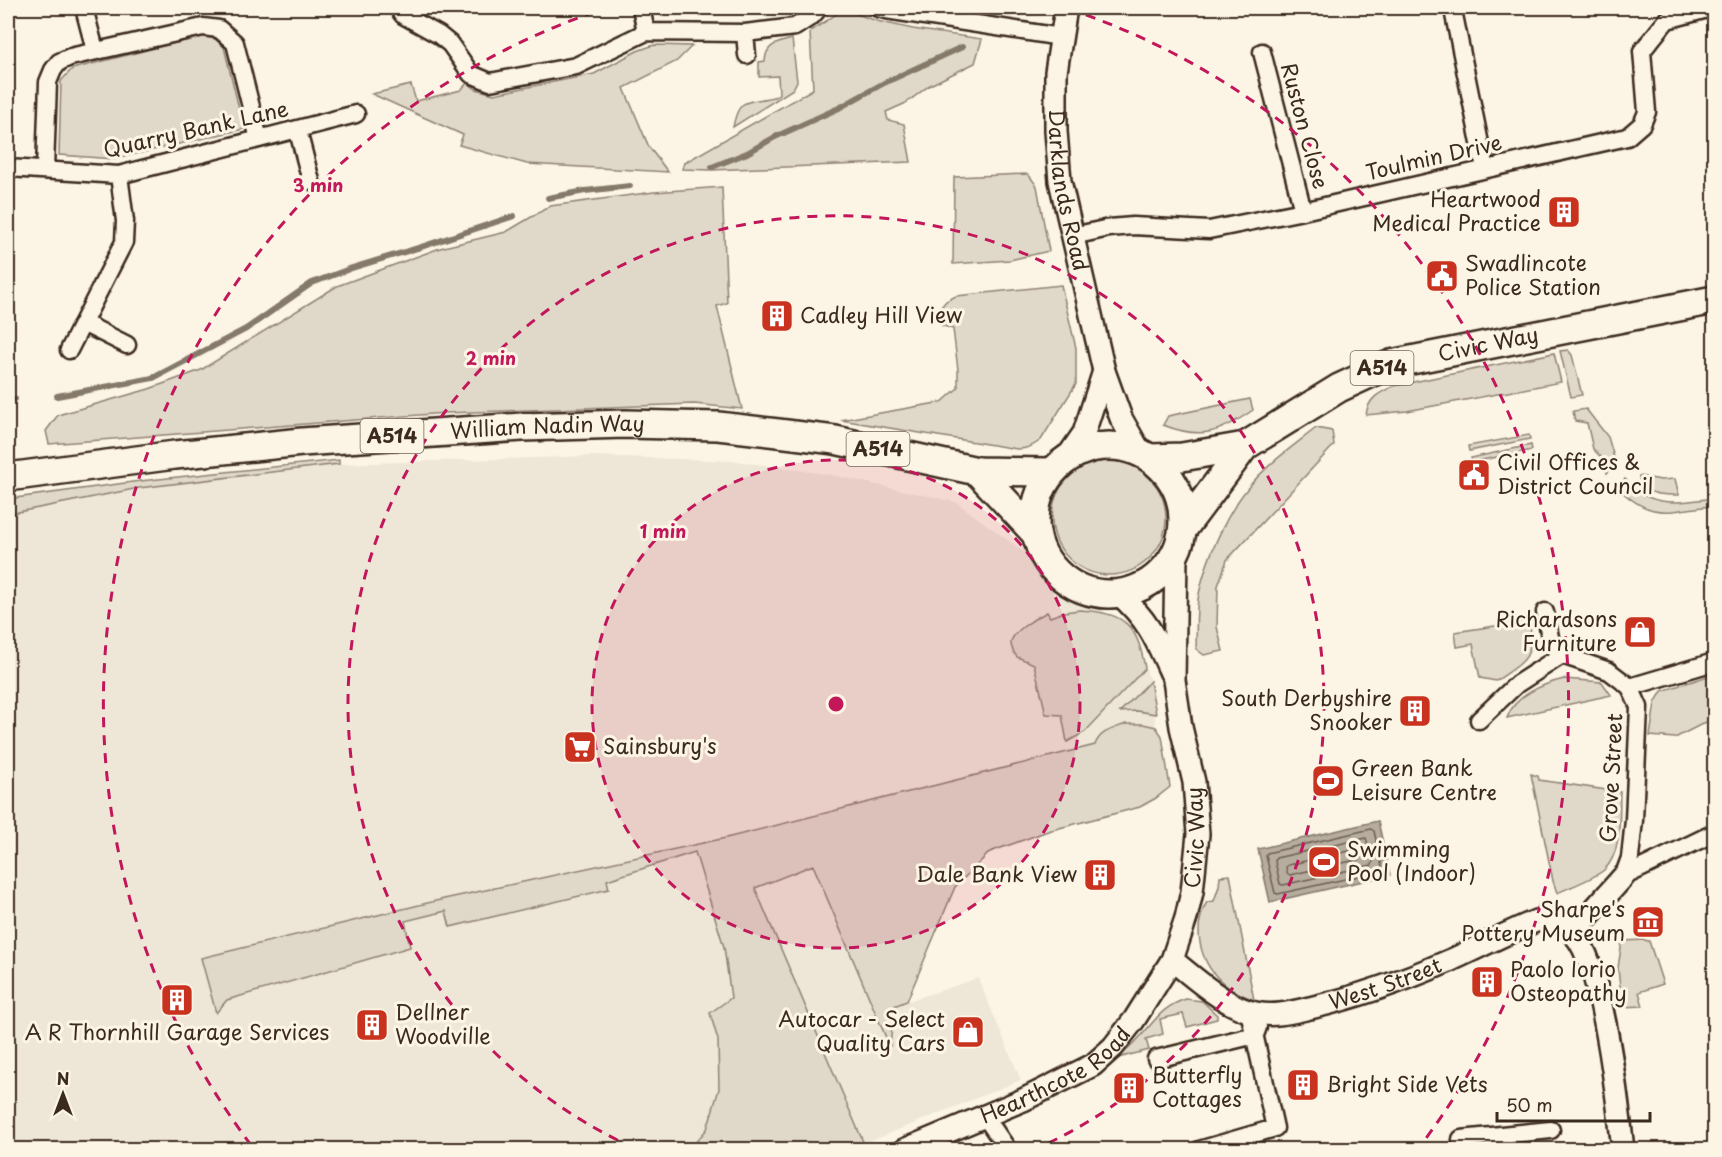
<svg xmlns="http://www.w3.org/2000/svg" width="1722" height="1157" font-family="'Playpen Sans',sans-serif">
<rect width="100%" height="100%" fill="#fcf5e5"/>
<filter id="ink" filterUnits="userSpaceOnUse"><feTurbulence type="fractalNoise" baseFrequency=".0167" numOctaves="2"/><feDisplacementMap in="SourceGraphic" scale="12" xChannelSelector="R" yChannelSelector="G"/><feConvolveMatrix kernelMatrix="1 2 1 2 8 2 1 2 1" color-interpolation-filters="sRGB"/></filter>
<g filter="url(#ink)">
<path fill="#eee6d6" d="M593 456 736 461 831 475 956 502 1132 632 1150 681 1156 727 1143 724 1098 736 1095 745 755 888 813 864 889 1045 894 1006 978 978 1021 1080 851 1149 8 1150V514L139 488 339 464Z"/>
<path fill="#e0d8c8" stroke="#8e8173" stroke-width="1.5" d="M848 11 877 21 913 29 982 39 975 63 930 85 906 103 886 112 888 120 904 124 911 162 711 170 682 169 684 163 813 89 810 32 838 13Z
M202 36 215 39 224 47 244 129 114 159 59 155 61 81 72 69Z
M792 39 797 81 793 89 733 127C739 94 750 104 777 96L779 93 778 76 759 77V62L765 61C766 44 778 43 792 39Z
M654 45 692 46 677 61 624 88 649 147 668 172 527 164 459 145 463 135 372 94 411 85 416 101 461 90 467 83 476 89 494 94 594 74 637 51Z
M1028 174 1037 186 1049 251 1010 260 953 264 954 177Z
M722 187 727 303 717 306 742 409 694 404 445 413 49 444 46 431 58 415 149 389 201 370 337 286 440 248 506 232 550 206 654 192Z
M1061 285 1076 348V384L1041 440C1033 446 1027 449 1017 449L841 420 942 402 958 388V370L953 329 941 325 932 318 946 301 956 296Z
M1568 350 1572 355 1582 395 1571 397 1560 351Z
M1554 353 1561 382 1407 411 1366 415C1368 398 1379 393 1394 386Z
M1250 399 1253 410C1220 433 1202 440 1163 425L1168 416Z
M1586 409 1608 437 1616 464 1607 473 1603 459 1593 449 1587 423 1575 421 1573 411Z
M1316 428 1332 431 1334 445 1227 560 1218 586 1217 627 1223 651 1204 655 1196 649C1197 631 1195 611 1199 594 1206 560 1225 516 1247 489 1266 465 1292 447 1316 428Z
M1529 435 1530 439 1469 451 1468 446Z
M1531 445 1532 450 1472 462 1471 458Z
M339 460V464L139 488 8 514V499L140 481Z
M1052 518a57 57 0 1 1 114 0a57 57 0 1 1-114 0Z
M1639 476 1661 480 1675 479 1679 495C1664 495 1650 495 1640 485Z
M1625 479C1651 510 1679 502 1714 498V506C1670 509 1654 523 1618 488Z
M1080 610C1125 613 1137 624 1145 668L1085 732 1067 742 1062 715 1046 714 1034 664 1017 657C1014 653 1011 648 1011 643 1011 632 1037 617 1047 612L1050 617 1064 612Z
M1522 622 1530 625C1535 660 1521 663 1496 681L1480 678 1473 644 1457 647 1455 632Z
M1714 674V718L1675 738 1650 736 1655 703 1662 691Z
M1564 679 1602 682 1611 695 1507 718C1514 696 1542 684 1564 679Z
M1150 681 1156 714 1137 711 1120 712Z
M1126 724H1143L1156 727 1162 736 1170 787 1156 798 1140 807 1048 831 990 852 955 887 907 1001 894 1006 890 1047 813 865 755 888 864 1144 851 1149H690L707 1129 719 1089 718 1040 710 1013 731 998 724 947 695 852 607 880 609 889 450 927 446 911 405 921 410 947 227 1000 216 1013 201 958 444 899 726 838 1095 745C1100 731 1113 729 1126 724Z
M1531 774 1538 776 1539 780 1620 792C1619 815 1623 852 1604 870 1596 877 1569 888 1557 893L1553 881Z
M1230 875 1254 1000C1242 995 1230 990 1221 981 1199 961 1192 927 1207 902L1214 901 1219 886 1220 876Z
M1644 940 1649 941 1663 984 1639 992 1643 1006 1622 1007 1618 968 1622 941Z
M1186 999 1202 1001 1217 1015V1019L1187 1027 1183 1014 1160 1019 1163 1034 1146 1039 1149 1050 1118 1058C1125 1052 1133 1045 1139 1038 1155 1021 1161 1007 1186 999Z"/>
<path fill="#b7ad9e" stroke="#85796b" stroke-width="1.5" d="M1378 821 1390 875 1270 902 1258 849Z"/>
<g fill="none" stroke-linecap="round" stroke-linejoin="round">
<path stroke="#6d5e51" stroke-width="1.5" d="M1371 829 1374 831 1382 867 1381 871 1278 894 1275 893 1266 856 1267 853Z
M1366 838 1373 862 1372 865 1283 885 1280 884 1275 861 1276 858Z
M1358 849 1361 851 1362 856 1360 859 1290 875 1287 873 1286 867 1288 865Z"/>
<path stroke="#85796b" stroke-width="6" d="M712 167 747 153 775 137 839 108 884 83 962 47
M548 198 585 191 630 186
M57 396 153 378 246 329 312 283 352 268 421 247 514 216
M8 400 15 399"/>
<g stroke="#3b2a1e" stroke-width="21">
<path id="minor" d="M84 8 95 50
M398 8 403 15 439 35 450 44 471 74 490 82 576 66 646 32 745 33 795 27 812 16 819 8
M641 8 646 32
M878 8 886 10 1061 37
M1454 15 1485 168
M745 33 747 55
M1262 52 1303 211
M298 131 311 181
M8 168 119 175 356 114
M45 170 48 82 53 70 59 62 70 57 203 27 219 29 235 43 259 139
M1073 236 1109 228 1133 226 1209 230 1303 211 1627 137 1642 124 1647 112 1642 51 1667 20 1711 8
M83 323 127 345
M69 350 124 242 125 221 119 175
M1545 612 1551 642 1562 655 1609 671 1630 687 1639 707 1634 820 1630 858 1623 877
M1630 687 1714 662
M1479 720 1517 684 1562 655
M1623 877 1714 833
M1156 1059 1255 1035 1258 1027
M984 1115 1008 1150
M1199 1150 1275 1128 1249 1011
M1461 1150V1139L1551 1130"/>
</g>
<g stroke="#3b2a1e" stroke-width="26">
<g id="tertiary">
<path id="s1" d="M1066 8 1056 72V131L1060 181 1104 371 1121 418 1139 450"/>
<path d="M1066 459 1084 433 1104 371"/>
<path d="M1118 593C1148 620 1155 637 1171 673"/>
<path d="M1573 933 1623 877"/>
<path id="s2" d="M1172 960C1195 978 1227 1008 1256 1013 1275 1017 1292 1012 1310 1008 1357 997 1405 980 1449 961 1478 948 1506 933 1536 921 1550 920 1564 923 1574 934 1603 966 1618 1103 1623 1150"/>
<path id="s3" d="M904 1150 1023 1100 1093 1065 1113 1047 1134 1020 1172 960 1186 918 1192 892 1198 834 1194 782 1181 727 1174 680 1176 556"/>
</g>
</g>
<g stroke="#3b2a1e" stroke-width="32">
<g id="primary">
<circle cx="1109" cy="520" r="74"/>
<path id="s4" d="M1151 458 1182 457 1245 446 1339 388 1391 364 1714 300"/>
<path d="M977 471 1036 534"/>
<path id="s5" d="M8 477 175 455 302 442 522 427 626 424 718 426 778 433 835 440 977 471 1052 472"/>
<path d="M1183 529 1245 446"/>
</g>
</g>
<use href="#minor" stroke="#fcf5e5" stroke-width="16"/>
<use href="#tertiary" stroke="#fcf5e5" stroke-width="21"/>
<use href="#primary" stroke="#fcf5e5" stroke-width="27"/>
</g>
</g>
<circle cx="836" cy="704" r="244" fill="#c2185b" fill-opacity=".12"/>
<g fill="none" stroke="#c2185b" stroke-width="3" stroke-dasharray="10 8">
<circle cx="836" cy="704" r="244"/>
<path d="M634 1148A488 488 0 1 1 1038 1148"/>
<path d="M251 1145A733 733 0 0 1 603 9M1069 9A733 733 0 0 1 1421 1145"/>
</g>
<defs>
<g id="building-square" transform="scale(1.725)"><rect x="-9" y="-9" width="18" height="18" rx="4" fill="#c8321e" stroke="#fcf5e5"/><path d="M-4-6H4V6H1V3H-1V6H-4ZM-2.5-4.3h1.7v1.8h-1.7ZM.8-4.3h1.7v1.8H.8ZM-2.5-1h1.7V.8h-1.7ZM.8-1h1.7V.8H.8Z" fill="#fff"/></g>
<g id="civic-square" transform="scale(1.725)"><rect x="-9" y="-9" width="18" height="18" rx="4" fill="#c8321e" stroke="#fcf5e5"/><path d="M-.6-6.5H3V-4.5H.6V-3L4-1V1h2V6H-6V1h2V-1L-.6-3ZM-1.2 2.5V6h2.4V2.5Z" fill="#fff"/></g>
<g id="shop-square" transform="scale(1.725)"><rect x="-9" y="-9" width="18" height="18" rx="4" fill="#c8321e" stroke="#fcf5e5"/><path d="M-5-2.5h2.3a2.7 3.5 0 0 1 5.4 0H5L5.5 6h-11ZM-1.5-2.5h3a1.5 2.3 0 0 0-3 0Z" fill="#fff"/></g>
<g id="supermarket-square" transform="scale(1.725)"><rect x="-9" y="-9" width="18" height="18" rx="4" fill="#c8321e" stroke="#fcf5e5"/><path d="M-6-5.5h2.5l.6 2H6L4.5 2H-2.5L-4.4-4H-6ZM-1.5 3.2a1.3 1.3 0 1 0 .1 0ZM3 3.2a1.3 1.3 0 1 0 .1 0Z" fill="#fff"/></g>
<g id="stadium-square" transform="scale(1.725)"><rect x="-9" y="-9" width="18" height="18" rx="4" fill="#c8321e" stroke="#fcf5e5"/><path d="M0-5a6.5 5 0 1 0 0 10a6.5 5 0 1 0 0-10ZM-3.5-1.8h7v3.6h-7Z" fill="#fff"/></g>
<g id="museum-square" transform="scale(1.725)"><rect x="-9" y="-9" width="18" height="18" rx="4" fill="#c8321e" stroke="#fcf5e5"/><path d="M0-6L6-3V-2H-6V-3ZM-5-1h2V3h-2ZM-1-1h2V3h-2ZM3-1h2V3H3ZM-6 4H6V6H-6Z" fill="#fff"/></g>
</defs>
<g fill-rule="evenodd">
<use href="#building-square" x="1564" y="212"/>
<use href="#civic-square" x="1442" y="276"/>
<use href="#building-square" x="777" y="316"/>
<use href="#civic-square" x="1474" y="475"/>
<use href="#shop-square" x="1640" y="632"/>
<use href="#building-square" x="1415" y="711"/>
<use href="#supermarket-square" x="580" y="747"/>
<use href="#stadium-square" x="1328" y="781"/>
<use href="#stadium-square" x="1324" y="862"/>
<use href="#building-square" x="1100" y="875"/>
<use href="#museum-square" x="1648" y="922"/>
<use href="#building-square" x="1487" y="982"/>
<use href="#building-square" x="177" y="1000"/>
<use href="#building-square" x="372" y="1025"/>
<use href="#shop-square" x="968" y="1032"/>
<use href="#building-square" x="1303" y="1085"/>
<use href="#building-square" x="1129" y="1088"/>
</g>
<g text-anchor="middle" stroke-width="6" stroke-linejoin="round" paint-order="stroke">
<g fill="#fcf5e5" stroke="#75675a" stroke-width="1.5">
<rect x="1350.5" y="351" width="63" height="34" rx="4.5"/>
<rect x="360.5" y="419" width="63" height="34" rx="4.5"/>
<rect x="846.5" y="432" width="63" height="34" rx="4.5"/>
</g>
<g font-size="20" font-weight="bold" fill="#3b2a1e">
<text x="1382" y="375">A514</text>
<text x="392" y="443">A514</text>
<text x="878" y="456">A514</text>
</g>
<g font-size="21" fill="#3b2a1e" stroke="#fcf5e5">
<text transform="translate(1304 126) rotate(75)" y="7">Ruston Close</text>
<text transform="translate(196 130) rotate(-13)" y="7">Quarry Bank Lane</text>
<text transform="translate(1434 158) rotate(-13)" y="7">Toulmin Drive</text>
<text dy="7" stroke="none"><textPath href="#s1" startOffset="184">Darklands Road</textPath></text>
<text dy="7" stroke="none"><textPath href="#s4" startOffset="362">Civic Way</textPath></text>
<text dy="7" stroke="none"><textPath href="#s5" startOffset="542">William Nadin Way</textPath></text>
<text transform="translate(1612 778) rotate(-87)" y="7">Grove Street</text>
<text dy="7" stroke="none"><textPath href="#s3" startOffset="465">Civic Way</textPath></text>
<text dy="7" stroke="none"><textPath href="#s2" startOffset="234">West Street</textPath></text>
<text dy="7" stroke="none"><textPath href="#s3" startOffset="170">Hearthcote Road</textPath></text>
</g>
<g font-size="21" fill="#3b2a1e" stroke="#fcf5e5" text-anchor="start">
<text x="1541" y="207" text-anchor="end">Heartwood<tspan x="1541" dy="24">Medical Practice</tspan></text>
<text x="1465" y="271">Swadlincote<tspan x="1465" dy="24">Police Station</tspan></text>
<text x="800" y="323">Cadley Hill View</text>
<text x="1497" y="470">Civil Offices &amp;<tspan x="1497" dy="24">District Council</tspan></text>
<text x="1617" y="627" text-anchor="end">Richardsons<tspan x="1617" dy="24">Furniture</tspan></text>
<text x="1392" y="706" text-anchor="end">South Derbyshire<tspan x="1392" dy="24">Snooker</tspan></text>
<text x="603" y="754">Sainsbury's</text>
<text x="1351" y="776">Green Bank<tspan x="1351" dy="24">Leisure Centre</tspan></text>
<text x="1347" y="857">Swimming<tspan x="1347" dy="24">Pool (Indoor)</tspan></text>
<text x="1077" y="882" text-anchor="end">Dale Bank View</text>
<text x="1625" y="917" text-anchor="end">Sharpe's<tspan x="1625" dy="24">Pottery Museum</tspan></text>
<text x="1510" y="977">Paolo Iorio<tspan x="1510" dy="24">Osteopathy</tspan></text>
<text x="395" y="1020">Dellner<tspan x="395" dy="24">Woodville</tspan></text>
<text x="945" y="1027" text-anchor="end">Autocar - Select<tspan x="945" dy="24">Quality Cars</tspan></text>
<text x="177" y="1040" text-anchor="middle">A R Thornhill Garage Services</text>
<text x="1152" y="1083">Butterfly<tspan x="1152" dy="24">Cottages</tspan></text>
<text x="1326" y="1092">Bright Side Vets</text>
</g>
</g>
<circle cx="836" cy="704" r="9" fill="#c2185b" stroke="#fcf5e5" stroke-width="3"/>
<g font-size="18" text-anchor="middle" font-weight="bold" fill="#c2185b" stroke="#fcf5e5" stroke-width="6" stroke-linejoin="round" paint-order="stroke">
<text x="318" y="192">3 min</text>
<text x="491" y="365">2 min</text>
<text x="663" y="538">1 min</text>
</g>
<rect width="1722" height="1157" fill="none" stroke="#fcf5e5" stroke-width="30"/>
<rect x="15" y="15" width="1692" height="1127" fill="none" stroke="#3b2a1e" stroke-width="2" filter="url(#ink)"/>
<g transform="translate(63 1094)" stroke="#fcf5e5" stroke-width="4.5" paint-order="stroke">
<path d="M0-4.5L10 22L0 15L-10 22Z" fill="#3b2a1e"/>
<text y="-9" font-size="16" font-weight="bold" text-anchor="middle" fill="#3b2a1e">N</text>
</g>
<path d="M1497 1112v9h153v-9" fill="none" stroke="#3b2a1e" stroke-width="3"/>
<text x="1506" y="1112" font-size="18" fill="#3b2a1e" stroke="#fcf5e5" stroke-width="4.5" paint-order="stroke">50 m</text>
</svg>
